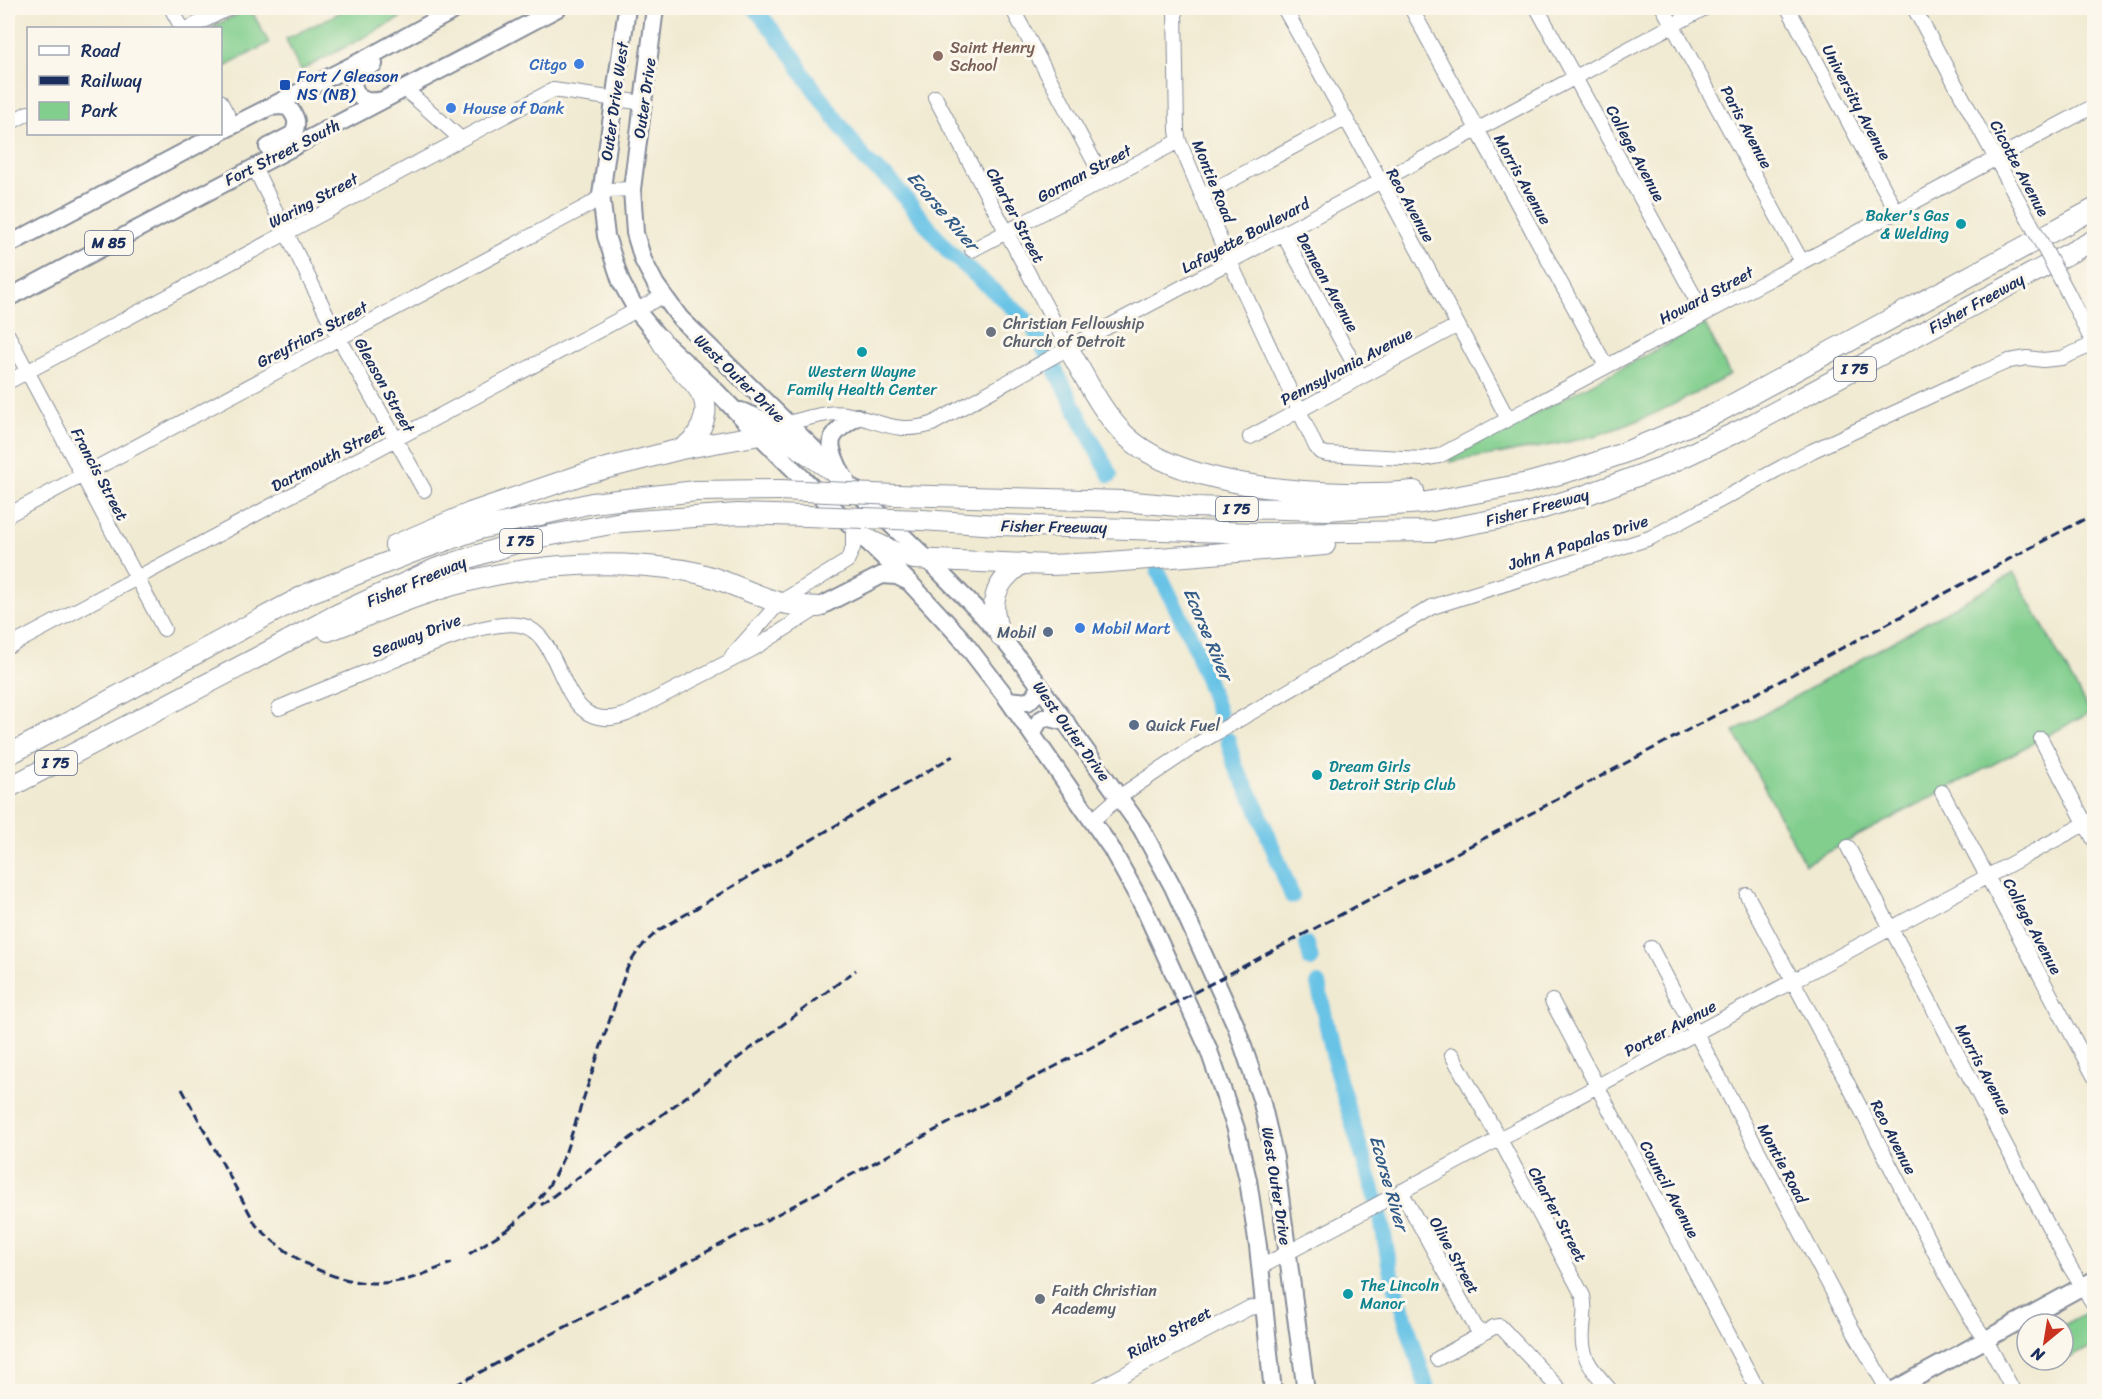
<svg xmlns="http://www.w3.org/2000/svg" width="2102" height="1399" font-family="Sriracha,sans-serif">
<rect width="100%" height="100%" fill="#fbf7ec"/>
<filter id="ink" filterUnits="userSpaceOnUse"><feTurbulence type="fractalNoise" baseFrequency=".0167" numOctaves="2"/><feDisplacementMap in="SourceGraphic" scale="12" xChannelSelector="R" yChannelSelector="G"/><feConvolveMatrix kernelMatrix="1 2 1 2 8 2 1 2 1" color-interpolation-filters="sRGB"/></filter>
<filter id="wash" filterUnits="userSpaceOnUse"><feTurbulence type="fractalNoise" baseFrequency=".008" numOctaves="4" result="noise"/><feDisplacementMap in="SourceGraphic" scale="24" xChannelSelector="R" yChannelSelector="G"/><feGaussianBlur stdDeviation="1.35" result="paint"/><feColorMatrix in="noise" values="0 0 0 0 0 0 0 0 0 0 0 0 0 0 0 0 0 1.4 0 .05"/><feComposite in="paint" operator="in"/></filter>
<g filter="url(#wash)">
<rect width="100%" height="100%" fill="#f1ead2"/>
<path fill="#81ce8d" stroke="#4e7e76" stroke-width="1.5" d="M250 8 269 43 221 69 220 28H210Z
M349 8H419L300 71 286 39Z
M1705 324 1730 375C1681 401 1632 428 1577 440 1536 449 1492 454 1450 462V458Z
M2014 573 2090 713 1805 864 1734 731Z
M2087 1312 2094 1327V1345L2070 1358 2063 1346V1325Z"/>
<g fill="none" stroke-linecap="round" stroke-linejoin="round">
<path stroke="#68c3e6" stroke-width="16" d="M755 8 796 60 801 71 867 162 892 182 948 251 1031 324 1110 475
M1158 571 1194 644 1219 714
M1228 740 1235 766 1255 803 1292 896
M1307 944 1311 960
M1318 984 1337 1073 1380 1213 1390 1269 1428 1392"/>
</g>
</g>
<g filter="url(#ink)">
<g fill="none" stroke-linecap="round" stroke-linejoin="round">
<g stroke="#868c98" stroke-width="16">
<path id="minor" d="M171 8 182 28
M1012 8 1104 180
M1175 8 1177 131 1179 141 1225 251 1316 447 1320 452 1327 454 1422 459 1439 456 2094 106
M1284 8 1388 194 1508 419
M1411 8 1606 366
M1537 8 1704 314
M1663 8 1802 262
M1788 8 1896 211
M1914 8 2027 216
M189 28 229 8
M405 89 461 139
M935 97 1068 348
M220 101 233 125
M8 124 28 113
M254 167 334 329 424 490
M1202 196 1345 119
M1283 234 1361 377
M972 250 1179 141
M2068 293 2094 345
M8 335 164 629
M8 382 553 90 644 103
M787 423C806 419 827 411 846 414 881 421 896 435 932 424L1085 339 1705 8
M1250 437 1458 325
M8 515 589 205 609 190 632 189
M8 647 663 296
M732 656 779 603 847 561 853 548V526
M279 708C311 694 344 681 376 668 409 654 490 616 524 626 567 639 558 740 627 714L753 649 819 607
M2041 739 2094 840
M1942 792 2094 1076
M1093 820 1119 797 1199 743 1432 607 1650 538 1812 451 1967 379 2009 361 2027 358 2043 360 2062 358 2094 344
M1848 847 2070 1267 2094 1305
M1747 895 1848 1084 1950 1282 1972 1320 1986 1340 2014 1392
M1651 948 1854 1332 1889 1392
M1552 1001 1759 1392
M1452 1055 1504 1147 1583 1296C1586 1308 1584 1317 1583 1329 1580 1360 1593 1370 1612 1392
M1401 1191 1480 1335
M1261 1267 2094 819
M1437 1359 1494 1327 1500 1326 1562 1392
M1091 1392 1249 1308 1264 1306"/>
</g>
<g stroke="#868c98" stroke-width="20">
<path id="major" d="M627 8 601 195 606 236 621 282 637 311 660 339 710 385 782 458 911 584 960 637 1004 694 1111 848 1144 908 1208 1048 1236 1129 1248 1180 1258 1246 1273 1392
M655 8 632 189 635 233 643 260 656 285 680 318 820 455
M374 64C369 66 361 70 357 74 348 83 357 99 368 101 373 102 378 101 383 100
M220 132 367 58 458 8
M268 147 293 134C299 123 296 116 288 107L280 106 270 107
M8 245 218 134
M8 298C190 200 375 105 558 8
M741 411 772 423H787
M844 479C829 445 821 438 857 417
M853 488 927 559 982 615 1002 638 1034 678 1141 828 1173 887 1236 1026 1261 1099 1275 1158 1306 1392
M819 607 882 575 897 576 905 580
M1008 700 1028 702 1034 696 1040 686
M1032 733 1040 720 1045 717 1066 722
M1890 1392 2094 1280"/>
</g>
<g stroke="#868c98" stroke-width="22">
<path id="highway" d="M660 339C665 347 670 356 676 363 684 374 697 383 703 397 711 416 698 439 681 449
M1068 348C1086 378 1101 412 1126 436 1185 491 1337 498 1414 491
M896 495 1123 501 1189 507 1327 510 1422 503 1528 483 1574 470 1621 454 1713 415 2094 209
M922 520 998 525 1258 533 1434 531 1524 514 1586 495 1664 466 1745 428 2094 240
M865 538 899 554 914 559 1050 565 1097 563 1325 545
M395 545 470 513 584 474 681 449 760 435 784 441 796 446 844 479
M328 631C363 618 398 602 434 591 514 565 601 558 683 570 720 576 744 592 778 602 791 606 806 606 819 607
M1002 638C987 605 993 583 1023 563
M8 755 307 594 416 551 479 529 592 503 696 491 780 490
M8 788 260 656 334 616 435 569 525 540 622 522 738 514 806 516"/>
</g>
<use href="#minor" stroke="#fff" stroke-width="14"/>
<use href="#major" stroke="#fff" stroke-width="16"/>
<use href="#highway" stroke="#fff" stroke-width="20"/>
<path stroke="#1b2f5e" stroke-width="3" stroke-dasharray="9 4.5" stroke-linecap="butt" d="M182 1089 256 1225C297 1266 350 1294 409 1279 423 1275 438 1268 452 1263
M541 1205 856 970
M510 1227C540 1201 548 1191 565 1154L626 971C635 953 645 941 661 929L953 756
M469 1254 517 1223
M443 1392 2094 514"/>
<g stroke="#868c98" stroke-width="16" stroke-linecap="butt">
<path id="minor-bridge" d="M2027 216 2068 293"/>
</g>
<g stroke="#868c98" stroke-width="22" stroke-linecap="butt">
<path id="highway-bridge" d="M780 490 896 495
M806 516 922 520"/>
</g>
<use href="#minor-bridge" stroke="#fff" stroke-width="14"/>
<use href="#highway-bridge" stroke="#fff" stroke-width="20"/>
</g>
</g>
<circle fill="#8d6e63" stroke="#fbf7ec" stroke-width="2" cx="938" cy="56" r="6"/>
<g fill="#3f7fe0" stroke="#fbf7ec" stroke-width="2">
<circle cx="579" cy="64" r="6"/>
<circle cx="451" cy="108" r="6"/>
<circle cx="1080" cy="628" r="6"/>
</g>
<rect fill="#1a4fb4" stroke="#fbf7ec" stroke-width="2" x="279" y="79" width="12" height="12" rx="3"/>
<g fill="#0f9aa8" stroke="#fbf7ec" stroke-width="2">
<circle cx="1961" cy="224" r="6"/>
<circle cx="862" cy="352" r="6"/>
<circle cx="1317" cy="775" r="6"/>
<circle cx="1348" cy="1294" r="6"/>
</g>
<g fill="#6b7280" stroke="#fbf7ec" stroke-width="2">
<circle cx="991" cy="332" r="6"/>
<circle cx="1040" cy="1299" r="6"/>
</g>
<g fill="#5c6f8a" stroke="#fbf7ec" stroke-width="2">
<circle cx="1048" cy="632" r="6"/>
<circle cx="1134" cy="725" r="6"/>
</g>
<g text-anchor="middle" stroke-width="6" stroke-linejoin="round" paint-order="stroke">
<g fill="#fbf7ec" stroke="#5e6b89" stroke-width="1.5">
<rect x="85" y="231" width="48" height="24" rx="4.5"/>
<rect x="1834" y="357" width="42" height="24" rx="4.5"/>
<rect x="1216" y="497" width="42" height="24" rx="4.5"/>
<rect x="500" y="529" width="42" height="24" rx="4.5"/>
<rect x="35" y="751" width="42" height="24" rx="4.5"/>
</g>
<g font-size="15" font-weight="bold" fill="#1b2f5e">
<text x="109" y="248">M 85</text>
<text x="1855" y="374">I 75</text>
<text x="1237" y="514">I 75</text>
<text x="521" y="546">I 75</text>
<text x="56" y="768">I 75</text>
</g>
<g font-size="16" fill="#785e54" stroke="#fbf7ec" text-anchor="start">
<text x="950" y="53">Saint Henry<tspan x="950" dy="18">School</tspan></text>
</g>
<g font-size="16" fill="#366cbe" stroke="#fbf7ec" text-anchor="start">
<text x="567" y="70" text-anchor="end">Citgo</text>
<text x="463" y="114">House of Dank</text>
<text x="1092" y="634">Mobil Mart</text>
</g>
<g font-size="16" fill="#164399" stroke="#fbf7ec" text-anchor="start">
<text x="297" y="82">Fort / Gleason<tspan x="297" dy="18">NS (NB)</tspan></text>
</g>
<g font-size="16" fill="#1b2f5e" stroke="#fbf7ec">
<text transform="translate(644 98) rotate(-82)" y="6">Outer Drive</text>
<text transform="translate(614 101) rotate(-82)" y="6">Outer Drive West</text>
<text transform="translate(1857 102) rotate(62)" y="6">University Avenue</text>
<text transform="translate(1747 127) rotate(62)" y="6">Paris Avenue</text>
<text transform="translate(282 152) rotate(-27)" y="6">Fort Street South</text>
<text transform="translate(1636 153) rotate(62)" y="6">College Avenue</text>
<text transform="translate(2020 168) rotate(62)" y="6">Cicotte Avenue</text>
<text transform="translate(1084 173) rotate(-28)" y="6">Gorman Street</text>
<text transform="translate(1523 179) rotate(61)" y="6">Morris Avenue</text>
<text transform="translate(1214 181) rotate(68)" y="6">Montie Road</text>
<text transform="translate(313 200) rotate(-28)" y="6">Waring Street</text>
<text transform="translate(1411 205) rotate(61)" y="6">Reo Avenue</text>
<text transform="translate(1016 215) rotate(62)" y="6">Charter Street</text>
<text transform="translate(1245 235) rotate(-28)" y="6">Lafayette Boulevard</text>
<text transform="translate(1328 282) rotate(61)" y="6">Demean Avenue</text>
<text transform="translate(1706 295) rotate(-28)" y="6">Howard Street</text>
<text transform="translate(1976 303) rotate(-29)" y="6">Fisher Freeway</text>
<text transform="translate(312 334) rotate(-28)" y="6">Greyfriars Street</text>
<text transform="translate(1346 366) rotate(-28)" y="6">Pennsylvania Avenue</text>
<text transform="translate(740 378) rotate(44)" y="6">West Outer Drive</text>
<text transform="translate(385 385) rotate(61)" y="6">Gleason Street</text>
<text transform="translate(328 457) rotate(-28)" y="6">Dartmouth Street</text>
<text transform="translate(100 474) rotate(62)" y="6">Francis Street</text>
<text transform="translate(1537 507) rotate(-15)" y="6">Fisher Freeway</text>
<text transform="translate(1054 526) rotate(1)" y="6">Fisher Freeway</text>
<text transform="translate(1578 542) rotate(-18)" y="6">John A Papalas Drive</text>
<text transform="translate(416 581) rotate(-23)" y="6">Fisher Freeway</text>
<text transform="translate(416 635) rotate(-21)" y="6">Seaway Drive</text>
<text transform="translate(1072 731) rotate(54)" y="6">West Outer Drive</text>
<text transform="translate(2033 926) rotate(62)" y="6">College Avenue</text>
<text transform="translate(1670 1028) rotate(-28)" y="6">Porter Avenue</text>
<text transform="translate(1984 1069) rotate(62)" y="6">Morris Avenue</text>
<text transform="translate(1894 1137) rotate(63)" y="6">Reo Avenue</text>
<text transform="translate(1783 1163) rotate(62)" y="6">Montie Road</text>
<text transform="translate(1277 1186) rotate(81)" y="6">West Outer Drive</text>
<text transform="translate(1670 1189) rotate(62)" y="6">Council Avenue</text>
<text transform="translate(1558 1214) rotate(62)" y="6">Charter Street</text>
<text transform="translate(1455 1255) rotate(61)" y="6">Olive Street</text>
<text transform="translate(1169 1332) rotate(-28)" y="6">Rialto Street</text>
</g>
<g font-size="16" fill="#0d838f" stroke="#fbf7ec" text-anchor="start">
<text x="1949" y="221" text-anchor="end">Baker's Gas<tspan x="1949" dy="18">&amp; Welding</tspan></text>
<text x="862" y="377" text-anchor="middle">Western Wayne<tspan x="862" dy="18">Family Health Center</tspan></text>
<text x="1329" y="772">Dream Girls<tspan x="1329" dy="18">Detroit Strip Club</tspan></text>
<text x="1360" y="1291">The Lincoln<tspan x="1360" dy="18">Manor</tspan></text>
</g>
<g font-size="16" fill="#5b616d" stroke="#fbf7ec" text-anchor="start">
<text x="1003" y="329">Christian Fellowship<tspan x="1003" dy="18">Church of Detroit</tspan></text>
<text x="1052" y="1296">Faith Christian<tspan x="1052" dy="18">Academy</tspan></text>
</g>
<g font-size="16" fill="#4e5e75" stroke="#fbf7ec" text-anchor="end">
<text x="1036" y="638">Mobil</text>
<text x="1146" y="731" text-anchor="start">Quick Fuel</text>
</g>
<g font-size="18" font-style="italic" fill="#325b87" stroke="#fbf7ec">
<text transform="translate(943 211) rotate(49)" y="6">Ecorse River</text>
<text transform="translate(1208 634) rotate(67)" y="6">Ecorse River</text>
<text transform="translate(1389 1183) rotate(74)" y="6">Ecorse River</text>
</g>
</g>
<rect width="2102" height="1399" fill="none" stroke="#fbf7ec" stroke-width="30"/>
<rect x="27" y="27" width="195" height="108" fill="#fbf7ec" stroke="#a1a7b3" stroke-width="1.5"/>
<rect x="39" y="46" width="30" height="9" fill="#ffffff" stroke="#a1a7b3" stroke-width="1.5"/>
<text x="81" y="57" font-size="18" fill="#1b2f5e">Road</text>
<rect x="39" y="76" width="30" height="9" fill="#1b2f5e" stroke="#a1a7b3" stroke-width="1.5"/>
<text x="81" y="87" font-size="18" fill="#1b2f5e">Railway</text>
<rect x="39" y="102" width="30" height="18" fill="#81ce8d" stroke="#a1a7b3" stroke-width="1.5"/>
<text x="81" y="117" font-size="18" fill="#1b2f5e">Park</text>
<g transform="translate(2045 1342) rotate(210)"><circle r="28" fill="#fbf7ec" stroke="#a1a7b3" stroke-width="1.5"/>
<path d="M0-4.5L10 22L0 15L-10 22Z" fill="#c8321e"/>
<text y="-9" font-size="16" font-weight="bold" text-anchor="middle" fill="#1b2f5e">N</text>
</g>
</svg>
